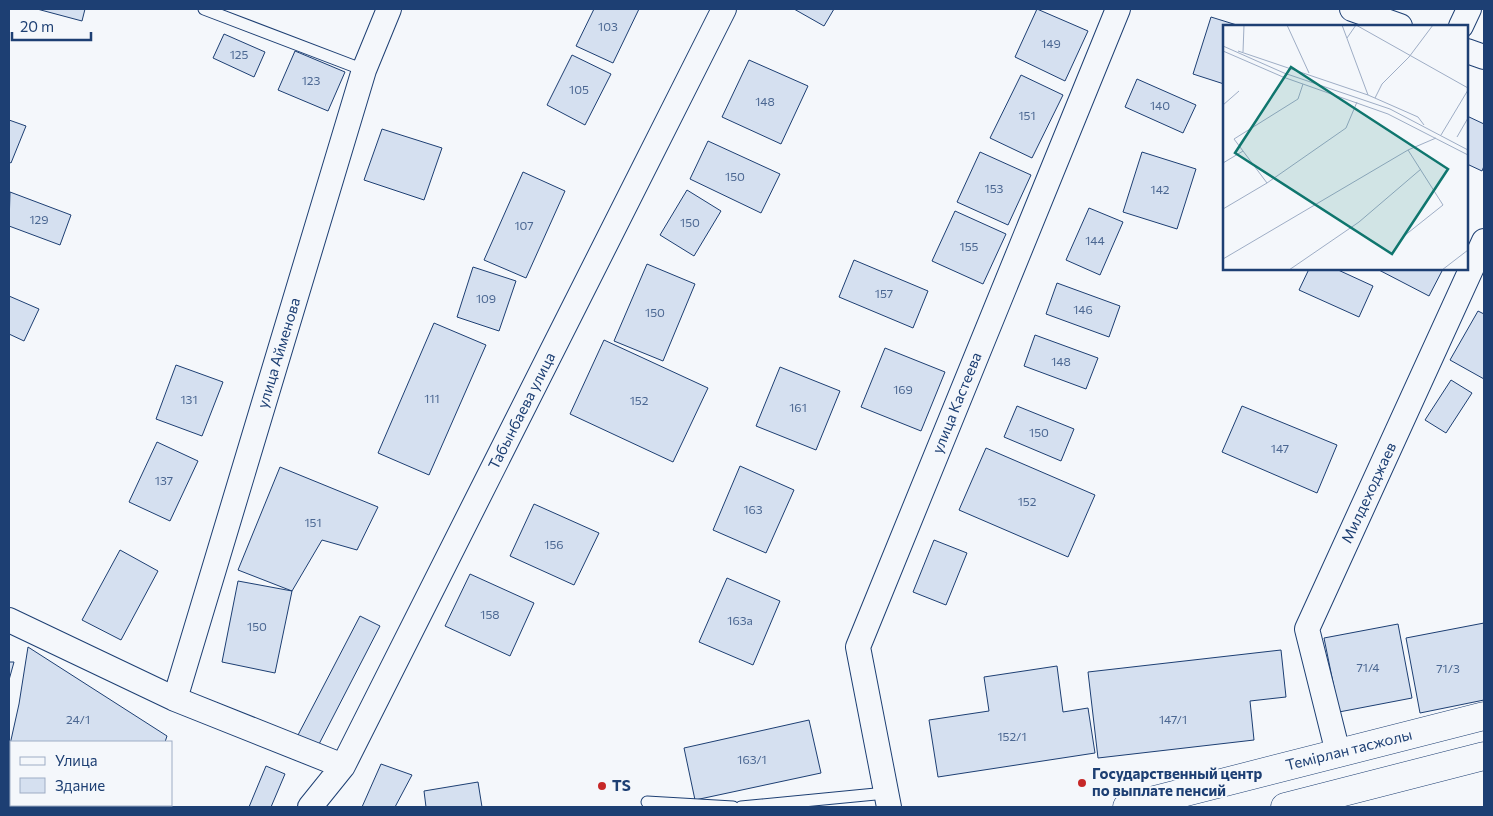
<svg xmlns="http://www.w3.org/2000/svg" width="1493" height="816" font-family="Commissioner,sans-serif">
<rect width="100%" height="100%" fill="#f4f7fb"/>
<path fill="#d5e0f0" stroke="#1d3f73" d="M37 9H85L82 21Z
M594 9H639L613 63 576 46Z
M794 9H834L824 26Z
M1037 9 1088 31 1065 81 1015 57Z
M1211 17 1240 26H1224V84L1193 74Z
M224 34 265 52 254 77 213 58Z
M295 51 345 72 328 111 278 90Z
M572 55 611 74 585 125 547 105Z
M749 60 808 86 781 144 722 117Z
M1021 75 1063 95 1032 158 990 138Z
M1137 79 1196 105 1183 133 1125 107Z
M1467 116 1484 124V166L1482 171 1467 164Z
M9 120 26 126 11 163 9 162Z
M382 129 442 148 424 200 364 180Z
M708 141 780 174 761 213 690 179Z
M980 152 1031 175 1008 225 957 202Z
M1142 152 1196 169 1177 229 1123 212Z
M523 172 565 191 526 278 484 260Z
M687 190 721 211 694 256 660 235Z
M10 192 71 215 60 245 9 226Z
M1089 208 1123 222 1100 275 1066 260Z
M955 211 1006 234 983 284 932 261Z
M854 260 928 291 913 328 839 297Z
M647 264 695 284 663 361 614 341Z
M473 267 516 281 499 331 457 317Z
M1309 269H1336L1373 286 1359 317 1299 290Z
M1377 269H1443L1429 296Z
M1057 283 1120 306 1109 337 1046 314Z
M9 296 39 309 24 341 9 334Z
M1478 311 1484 314V379L1450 360Z
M434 323 486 345 429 475 378 453Z
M1035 335 1098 358 1086 389 1024 366Z
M604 340 708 388 673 462 570 414Z
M885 348 945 372 921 431 861 407Z
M176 365 223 382 202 436 156 419Z
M780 367 840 391 816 450 756 426Z
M1451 380 1472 393 1446 433 1425 420Z
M1017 406 1074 429 1061 461 1004 437Z
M1242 406 1337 445 1317 493 1222 452Z
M157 442 198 461 170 521 129 502Z
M986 448 1095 495 1068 557 959 510Z
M740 466 794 490 766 553 713 530Z
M280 467 378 507 357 550 322 540 292 591 238 570Z
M534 504 599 533 574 585 510 556Z
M934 540 967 553 946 605 913 592Z
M120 550 158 571 121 640 82 620Z
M470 574 534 603 510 656 445 626Z
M727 578 780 601 753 665 699 642Z
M238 581 292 591 275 673 222 662Z
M360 616 380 626 318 746 298 735Z
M1484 623V700L1420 713 1406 638Z
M1398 624 1412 698 1339 712 1324 638Z
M28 647 167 736 165 742H11V789L9 788V749L19 704Z
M1281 650 1286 697 1250 701 1254 740 1098 758 1088 672Z
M9 662H14L9 680Z
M1057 666 1063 712 1088 708 1095 753 938 777 929 720 989 711 984 677Z
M809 720 821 773 695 800 684 748Z
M381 764 412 775 395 807H362Z
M266 766 285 774 271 807H249Z
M478 782 482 807H426L424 791Z
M51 805H151V807H50Z"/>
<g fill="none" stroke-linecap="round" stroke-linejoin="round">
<g stroke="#1d3f73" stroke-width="13">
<path id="lane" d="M204 9 364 70
M647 802 733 807
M741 807 886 793"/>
</g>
<g stroke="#1d3f73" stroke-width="26">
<path id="street" d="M1352 9 1400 26
M1461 26 1469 9
M1467 51 1484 57
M9 620 175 699 343 766
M175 699 364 70 389 9
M1338 753 1307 629 1484 241
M310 807 343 766 724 9
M889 807 858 647 1118 9"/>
</g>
<g stroke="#1d3f73" stroke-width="29">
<path id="primary" d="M1127 807 1484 716
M1285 807 1484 756"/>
</g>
<use href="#lane" stroke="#f4f7fb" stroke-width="11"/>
<use href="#street" stroke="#f4f7fb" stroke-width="24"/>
<use href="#primary" stroke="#f4f7fb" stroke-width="28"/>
</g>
<g fill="#c62828" stroke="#f4f7fb" stroke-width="2">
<circle cx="1082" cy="783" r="5"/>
<circle cx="602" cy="786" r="5"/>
</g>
<g text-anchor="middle" stroke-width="4" stroke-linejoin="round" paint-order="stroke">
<g font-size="12" fill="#4b6792">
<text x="608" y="31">103</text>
<text x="1051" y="48">149</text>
<text x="239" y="59">125</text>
<text x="311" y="85">123</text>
<text x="579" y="94">105</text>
<text x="765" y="106">148</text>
<text x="1160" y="110">140</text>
<text x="1027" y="120">151</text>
<text x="735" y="181">150</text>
<text x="994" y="193">153</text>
<text x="1160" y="194">142</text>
<text x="39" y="224">129</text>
<text x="690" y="227">150</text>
<text x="524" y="230">107</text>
<text x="1095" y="245">144</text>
<text x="969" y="251">155</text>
<text x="884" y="298">157</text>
<text x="486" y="303">109</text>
<text x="1083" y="314">146</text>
<text x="655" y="317">150</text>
<text x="1061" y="366">148</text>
<text x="903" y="394">169</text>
<text x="432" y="403">111</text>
<text x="189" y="404">131</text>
<text x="639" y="405">152</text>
<text x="798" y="412">161</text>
<text x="1039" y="437">150</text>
<text x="1280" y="453">147</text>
<text x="164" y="485">137</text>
<text x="1027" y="506">152</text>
<text x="753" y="514">163</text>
<text x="313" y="527">151</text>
<text x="554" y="549">156</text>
<text x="490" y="619">158</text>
<text x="740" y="625">163а</text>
<text x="257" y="631">150</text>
<text x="1368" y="672">71/4</text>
<text x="1448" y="673">71/3</text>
<text x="78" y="724">24/1</text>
<text x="1173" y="724">147/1</text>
<text x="1012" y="741">152/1</text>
<text x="752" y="764">163/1</text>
</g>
<g font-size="15" fill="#1d3f73" stroke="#f4f7fb">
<text transform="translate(279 353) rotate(-73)" y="5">улица Айменова</text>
<text transform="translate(957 403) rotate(-68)" y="5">улица Кастеева</text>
<text transform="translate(522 411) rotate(-63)" y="5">Табынбаева улица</text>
<text transform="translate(1369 493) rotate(-65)" y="5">Милдеходжаев</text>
<text transform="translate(1349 750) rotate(-14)" y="5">Темірлан тасжолы</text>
</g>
<g font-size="15" font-weight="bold" fill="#1d3f73" stroke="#f4f7fb" text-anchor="start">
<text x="1092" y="779">Государственный центр<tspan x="1092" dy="17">по выплате пенсий</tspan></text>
<text x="612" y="791">TS</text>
</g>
</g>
<g transform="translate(1223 25)">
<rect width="245" height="245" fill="#f4f7fb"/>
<path fill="none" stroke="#9eadc5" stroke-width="1" d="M64 0 86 48M119 0 145 70M124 13 133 0 245 63M0 21 61 48 167 84 245 125M0 26 60 52 165 89 245 130M15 26 145 70 195 92 201 100M20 27 21 0M152 73 159 59 186 32 210 0M0 80 16 66M218 110 245 65M234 112 245 93M0 138 20 126M44 158 11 114 75 74 80 59M0 184 44 158 123 103 134 77M181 211 220 180 185 125M0 234 185 125 213 113M66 245 136 197 198 144M219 245 245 225"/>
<path fill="#0f766e" fill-opacity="0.15" stroke="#0f766e" stroke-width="2.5" d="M68 42 225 144 169 229 12 128Z"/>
<rect width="245" height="245" fill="none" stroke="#1d3f73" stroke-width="2.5"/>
</g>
<rect width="1493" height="816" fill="none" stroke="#1d3f73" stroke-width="20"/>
<rect x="10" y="741" width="162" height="65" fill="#f4f7fb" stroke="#9eadc5"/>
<rect x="20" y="757" width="25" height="8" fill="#f4f7fb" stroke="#9eadc5"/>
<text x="55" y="766" font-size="15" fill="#1d3f73">Улица</text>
<rect x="20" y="778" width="25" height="15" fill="#d5e0f0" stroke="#9eadc5"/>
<text x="55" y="791" font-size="15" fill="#1d3f73">Здание</text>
<path d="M12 32v8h79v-8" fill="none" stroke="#1d3f73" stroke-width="2.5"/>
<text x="20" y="32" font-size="15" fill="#1d3f73" stroke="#f4f7fb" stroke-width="4" paint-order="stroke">20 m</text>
</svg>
